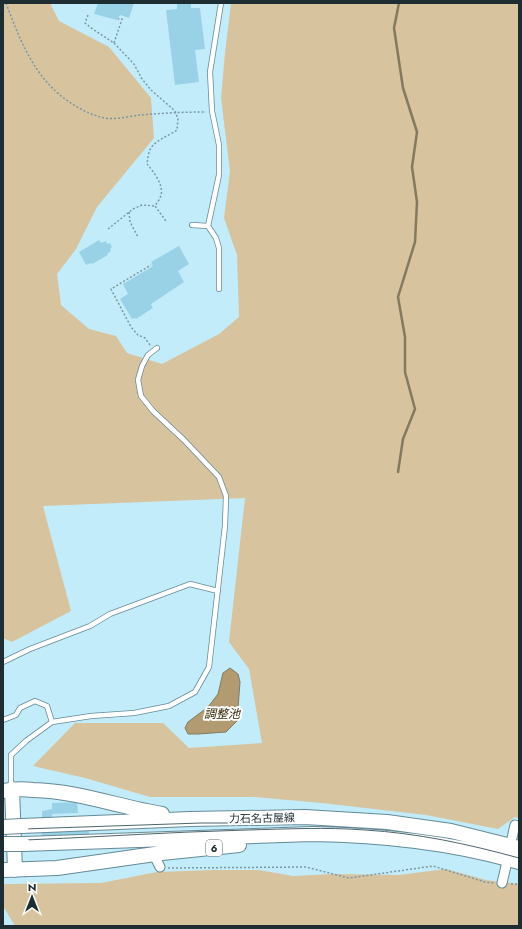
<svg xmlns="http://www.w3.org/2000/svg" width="522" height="929" font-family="Jost,'Noto Sans JP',sans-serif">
<rect width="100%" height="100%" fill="#c3ecfb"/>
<path fill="#d7c39e" d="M3 3H50L59 21 109 47 151 98 154 138 97 207 76 249 57 274 61 305 89 329 116 336 127 353 162 364 219 334 239 317 237 255 224 218 230 171 221 98 225 53 231 3H519V818L515 817 498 829 426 815 322 803 254 797H150L85 778 33 766 75 723H163L189 748 262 743 249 669 229 642 245 498 43 506 71 611 12 642 3 638Z
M446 869 486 880 519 884V926H15L3 906V884L101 883 157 872 214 870H259L293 876 333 874 398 875Z"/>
<path fill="#b29b70" stroke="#857a5d" d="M230 668 238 674 240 682 237 721 226 732 198 734H188L185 728 188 722 208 707 218 694 223 673Z"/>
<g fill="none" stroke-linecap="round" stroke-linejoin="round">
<path stroke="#857a5d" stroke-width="2.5" d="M398 472 403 439 415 409 405 372V337L398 297 415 242 417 202 412 167 417 132 403 88 394 28 399 3"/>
</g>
<path fill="#99d2e7" d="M98 3H134L129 18 120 15 117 20 94 14Z
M177 3H191V8H200L205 49 195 50 199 82 175 85 166 10 177 9Z
M99 240 101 243 106 241 107 244 110 243 112 247 110 249 111 251 107 254 108 255 92 264 91 263 86 265 79 252Z
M179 246 189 264 178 271 184 282 151 304 153 308 136 319 135 318 132 319 120 299 128 294 123 284 153 266 151 262Z
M77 802 78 813 52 814 53 830 89 828V836L42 839 41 830H48L47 817 42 818V811L52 809V803Z"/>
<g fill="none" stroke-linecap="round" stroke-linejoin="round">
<g stroke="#648a97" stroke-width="6">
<path id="service" d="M192 225 208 226
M219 289V248L216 238 208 226 219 175V145L212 111 210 72 221 3
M3 662 30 649 90 626 110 614 190 584 218 591
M3 720 16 715 20 708 35 701 47 706 52 722
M11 787V755L26 741 52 722 91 716 134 713 169 706 195 692 209 667 225 526 226 496 219 477 184 440 153 411 141 396 138 380 142 366 148 355 157 348"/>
</g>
<g stroke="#648a97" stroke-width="11">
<path id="minor" d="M512 838 515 825 519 827
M154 855 160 867
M502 883 506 866"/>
</g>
<g stroke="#648a97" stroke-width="16">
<path id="primary" d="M12 789 15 870
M3 791C13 789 23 789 33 790 78 791 119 807 162 814
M22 826 190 819 305 817 387 822 451 831 519 848
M23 844 312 834C383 835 450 842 519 862
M3 870 57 868 162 853 239 845"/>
</g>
<path stroke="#7a98a3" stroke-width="1.5" stroke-dasharray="2 2" stroke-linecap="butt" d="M6 3C21 43 36 82 74 105 84 111 94 116 105 118 116 120 130 116 141 115 163 113 184 112 206 112
M88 15 85 23 94 30 114 43 134 64 142 79 151 90 175 111 178 119 177 130C169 136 157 139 151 148 148 152 148 159 147 164 153 171 164 185 161 195 160 199 157 203 155 206L166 221
M114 43 122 19H118
M129 212 130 222 138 237
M108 229 133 209 142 205 155 206
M150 345 145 338 138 335 131 327 111 289 151 265
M168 868 306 867 349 878 433 866 485 882 495 883
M511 884H519"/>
<use href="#service" stroke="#fff" stroke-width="4.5"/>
<use href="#minor" stroke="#fff" stroke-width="9"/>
<use href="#primary" stroke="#fff" stroke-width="14"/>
<path stroke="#4e656d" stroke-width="1" d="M3 831 23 829 201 823H283
M3 841C84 838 166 832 247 830 286 829 326 827 365 830 417 833 468 844 519 858"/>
<g stroke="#648a97" stroke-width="16" stroke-linecap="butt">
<path id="primary-bridge" d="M3 827 22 826
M3 844H23"/>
</g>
<use href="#primary-bridge" stroke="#fff" stroke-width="14"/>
</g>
<g text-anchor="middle" stroke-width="4" stroke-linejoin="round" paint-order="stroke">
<rect fill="#fff" stroke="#616c70" stroke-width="1" x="206" y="840" width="16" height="16" rx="3"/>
<g font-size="10" font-weight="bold" fill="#1d2d32">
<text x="214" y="852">6</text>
</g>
<g font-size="11" fill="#1d2d32" stroke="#fff">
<text transform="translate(262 818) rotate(-1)" y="4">力石名古屋線</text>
</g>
<g font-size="12" font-style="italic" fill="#382702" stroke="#fff">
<text x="222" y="718">調整池</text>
</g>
</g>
<rect width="522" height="929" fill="none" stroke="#1d2d32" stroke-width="8"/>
<g transform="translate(32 897)" stroke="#ffffff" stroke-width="3" paint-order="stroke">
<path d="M0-3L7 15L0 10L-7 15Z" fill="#1d2d32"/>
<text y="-6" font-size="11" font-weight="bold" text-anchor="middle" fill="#1d2d32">N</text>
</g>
</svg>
